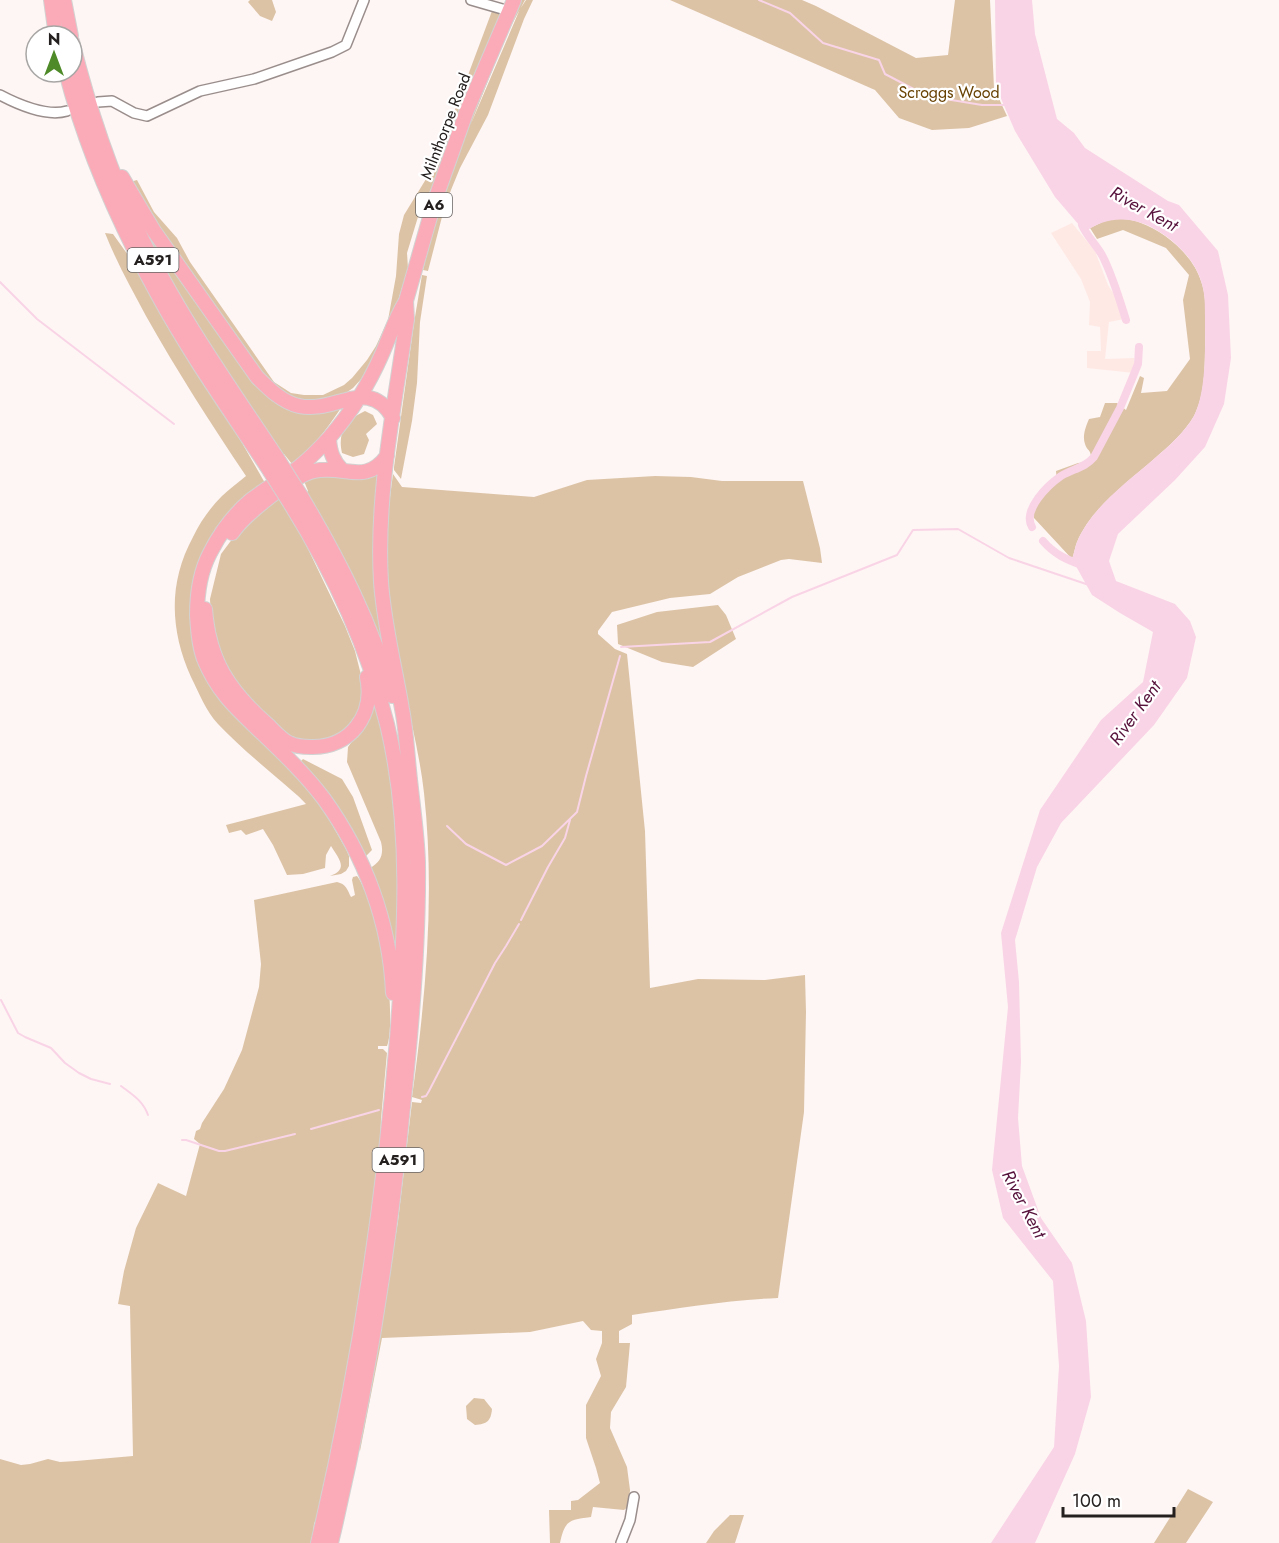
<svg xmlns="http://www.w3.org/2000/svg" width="1279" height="1543" font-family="Jost,sans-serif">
<rect width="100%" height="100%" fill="#fef6f4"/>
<path fill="#ffe9e5" d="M1072 223 1095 251 1108 285 1119 302 1124 319 1109 322 1105 359 1134 358V373L1087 368V351H1101L1100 327 1089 325 1090 302 1081 279 1051 233Z"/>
<path fill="#dcc3a6" d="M250 0H272L276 12 272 21 260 16 248 2Z
M522 0H525L507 33 470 126 520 9 526 0H533L524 19 488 115 460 168 451 190 443 213 428 271 423 270 425 262 422 270 421 269 441 199 480 92 516 9Z
M670 0H802L816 6 916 58 948 55 955 0H990L994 88 1007 116 969 128 932 130 899 118 875 90Z
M495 10 500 14V18L443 156 434 184 421 207 407 253 408 268 398 301 373 361 364 376 353 388 340 397 328 401H297L272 388 186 270 130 182 137 180 154 212 177 238 190 262 274 382 291 393 304 395H323L344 385 352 378 367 360 376 346 388 320 396 276 399 234 404 215 434 166 492 11Z
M136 210 273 397 341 408C326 430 313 448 292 464L284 454 281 456 189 316 156 257Z
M1123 218C1129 220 1135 220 1141 223 1165 232 1193 255 1201 281 1208 300 1205 324 1205 344 1205 367 1205 395 1194 416 1184 433 1169 446 1154 459 1127 483 1092 507 1077 542 1075 547 1074 554 1072 559L1034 518C1032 504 1045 488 1057 483L1056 471 1078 463 1088 462 1091 458C1091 449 1087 451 1085 444 1082 436 1086 426 1089 419L1100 417 1105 403H1117L1126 410 1140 376 1144 378 1141 393 1167 391 1190 359 1183 300 1189 275 1166 248 1123 230 1097 239 1090 228 1109 219Z
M105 233 113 234 133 262 224 410 234 429 265 483C251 495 235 506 223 520 200 546 191 582 190 615L293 768 319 802 346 849 349 856V866L346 871 341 874 330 876C349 869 339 859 331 846L326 855 325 868 303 874 287 875 273 845 263 829 246 835 241 830 229 833 226 825 306 804C297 794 286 786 276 777 256 760 236 743 218 724 206 711 199 693 191 677 170 630 168 583 193 537 200 522 210 508 222 496 229 489 238 483 246 476 211 424 177 371 146 316 131 288 117 263 105 233Z
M422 275 427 276 420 322 417 383 412 421 401 479 394 470V467L414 323Z
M365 411 373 415 377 424 366 434 369 440 364 454 353 457 342 453C337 432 347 419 365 411Z
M378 473 384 650 305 494 308 491 304 481C312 477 327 473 337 474 354 476 360 485 378 473Z
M393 474 402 487 534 497 587 480 655 476 691 477 722 481H803L820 548 822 563 789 559 781 560 738 577 710 594 670 598 612 612 598 631V634L615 649 627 654 645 831 650 988 698 979 765 980 805 975 806 1012 804 1112 778 1298C729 1300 681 1308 632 1315V1324L619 1331V1343H630L626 1387 611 1412 610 1428 627 1467 630 1490 629 1506 624 1510 593 1507 591 1517C569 1520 565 1520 560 1543H550L549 1510H571V1501L578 1500 600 1483 596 1468 586 1438V1405L601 1376 596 1359 602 1343V1331L591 1330 583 1321 530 1332 382 1338 360 1451 359 1449 379 1339 398 1221 412 1102 421 1103 422 1100 412 1097C426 996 435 894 424 793 420 756 410 718 403 682 395 642 388 601 387 560 386 531 389 502 393 474Z
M278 498 284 507 287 505 345 626 355 651 365 691V699L350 728 320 743 291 738 261 713 229 676 211 624 210 599 221 554 242 526Z
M718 605 726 615 736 639 693 667 662 662 618 644 617 625 657 612Z
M373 701H376C384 738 393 776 397 814 403 864 400 916 398 966L370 868C381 862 384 854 381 842L347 762 348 747 365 724Z
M303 759 342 779 353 797 372 850 366 856H363L327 794 301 761Z
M357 876C368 889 383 950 387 968 389 985 393 1031 387 1046H378V1049H383L387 1053 381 1119 379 1175 349 1377 318 1514 314 1524 312 1543H0V1459L21 1465 30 1464 48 1459 60 1462 76 1461 133 1456 130 1306 118 1304 124 1271 136 1228 158 1183 186 1196 200 1144 194 1139 196 1131 200 1129 202 1123 224 1089 242 1050 259 987 261 964 254 900 337 882C346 884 347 889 351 897L355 895 352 880 353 877Z
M474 1398 484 1399 492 1409C491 1421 487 1424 475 1425L467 1419 466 1406Z
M1188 1489 1213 1502 1186 1543H1154Z
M730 1515H744L735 1543H706L714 1531Z"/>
<path fill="#f9d4e6" d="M995 0H1032L1035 34 1057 119 1074 133 1085 148 1168 201 1179 205 1218 251 1228 295 1231 358 1224 404 1205 447 1175 480 1118 534 1109 561 1116 581 1175 604 1190 621 1196 637 1187 678 1154 725 1061 823 1037 867 1015 940 1019 982 1021 1062 1018 1118 1022 1166 1041 1218 1072 1263 1086 1321 1091 1397 1075 1454 1035 1543H991L1054 1447 1059 1366 1053 1281 1003 1218 992 1170 1008 1007 1001 933 1040 810 1101 720 1143 682 1153 632 1120 613 1092 595 1072 559C1074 554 1075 547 1077 542 1092 507 1126 483 1154 459 1169 446 1184 433 1194 416 1207 390 1205 345 1205 317 1205 305 1205 292 1201 281 1194 258 1173 239 1153 228 1131 216 1106 216 1085 232L1055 197 1015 131 996 87Z"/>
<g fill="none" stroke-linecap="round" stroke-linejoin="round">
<path stroke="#f9d4e6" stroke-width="2" d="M759 0 790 13 823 43 879 60 885 74 927 96 982 105H1006
M0 282 37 319 174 424
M621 647 710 642 792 597 897 555 913 530 958 529 1009 558 1089 585
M447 826 466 844 506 865 542 846 577 812 586 776 620 656
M521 920 548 867 565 838 570 820
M1 1000 18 1033 25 1037 51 1048 65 1063 79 1073 91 1079 110 1084
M121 1086C133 1095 143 1101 148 1115
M422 1097 426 1096 429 1091 495 963 506 946 519 924
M311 1129 379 1110
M182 1140H186L219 1151H225L295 1134"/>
<path stroke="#f9d4e6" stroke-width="8" d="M1082 225C1087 237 1097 245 1103 257 1113 277 1119 298 1126 320
M1032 527C1022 510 1048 485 1061 476 1072 469 1085 468 1094 457L1120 408 1134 374 1138 364 1139 347
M1043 541C1054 554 1067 560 1082 565"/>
<g stroke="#9a8e8c" stroke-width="12">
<path id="minor" d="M471 0 509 11
M0 95C17 104 47 117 67 111
M98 102 112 101 134 113 147 116 200 91 254 79 332 52 346 45 364 0
M621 1543 630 1520 634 1497"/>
</g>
<g stroke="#d3d2d2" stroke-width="16">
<path id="highway" d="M51 0 56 36
M64 0 71 36
M72 41C88 105 109 169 137 229 175 310 228 384 277 458
M66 72C86 150 119 224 158 295 190 354 229 409 266 465
M122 177 154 231 257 377C269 389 282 402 299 406 335 414 369 375 393 418
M329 439C330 452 333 461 342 470
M301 496C339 560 372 624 392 696
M290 503C333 572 367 645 387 724 412 828 405 934 397 1039 383 1209 357 1377 318 1543
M232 533C245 514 293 476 314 471 344 464 365 486 387 456
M205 609C209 661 229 691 268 725 274 731 282 740 289 743 295 746 305 747 311 747 351 748 375 714 367 677
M393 993C390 923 365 856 324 799 306 775 284 754 262 733 237 709 218 693 204 659 199 645 198 630 197 615 197 594 200 572 210 553 220 533 233 515 251 500 266 488 284 479 299 467 310 458 320 448 329 438 350 414 369 384 382 354 390 336 395 318 406 301
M331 1543C365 1401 389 1252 403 1107 412 1026 419 944 418 862 417 831 412 801 409 770 407 750 406 729 402 709 395 667 384 625 381 582 376 498 393 414 405 332L407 319 406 301 434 203 467 110 514 0"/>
</g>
<use href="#minor" stroke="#fff" stroke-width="9"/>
<use href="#highway" stroke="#fbabb8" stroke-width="14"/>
<g stroke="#d3d2d2" stroke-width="16" stroke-linecap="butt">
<path id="highway-bridge" d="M277 458 301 496
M266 465 290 503"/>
</g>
<use href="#highway-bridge" stroke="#fbabb8" stroke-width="14"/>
</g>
<g text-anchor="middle" stroke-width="4.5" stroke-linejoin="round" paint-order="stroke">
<g fill="#fff" stroke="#666362" stroke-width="1.5">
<rect x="416" y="193" width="36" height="24" rx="4.5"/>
<rect x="127.5" y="248" width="51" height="24" rx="4.5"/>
<rect x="372.5" y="1148" width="51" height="24" rx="4.5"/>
</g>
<g font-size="15" font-weight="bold" fill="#24201f">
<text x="434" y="210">A6</text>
<text x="153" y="265">A591</text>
<text x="398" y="1165">A591</text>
</g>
<g font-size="16" fill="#684203" stroke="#fff">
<text x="949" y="98">Scroggs Wood</text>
</g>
<g font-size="16" fill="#24201f" stroke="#fff">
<text transform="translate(445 126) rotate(-69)" y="6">Milnthorpe Road</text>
</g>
<g font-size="18" font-style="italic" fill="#57133c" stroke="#fff">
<text transform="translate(1144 209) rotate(29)" y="6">River Kent</text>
<text transform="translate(1135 713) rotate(-54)" y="6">River Kent</text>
<text transform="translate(1024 1204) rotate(62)" y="6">River Kent</text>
</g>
</g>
<g transform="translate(54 54)"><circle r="28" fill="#ffffff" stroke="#a7a6a5" stroke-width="1.5"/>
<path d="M0-4.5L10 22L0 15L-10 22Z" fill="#4e8a28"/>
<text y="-9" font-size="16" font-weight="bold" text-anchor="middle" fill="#24201f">N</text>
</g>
<path d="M1063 1507v9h111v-9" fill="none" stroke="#24201f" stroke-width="3"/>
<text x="1072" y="1507" font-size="18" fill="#24201f" stroke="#ffffff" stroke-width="4.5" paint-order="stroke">100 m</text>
</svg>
